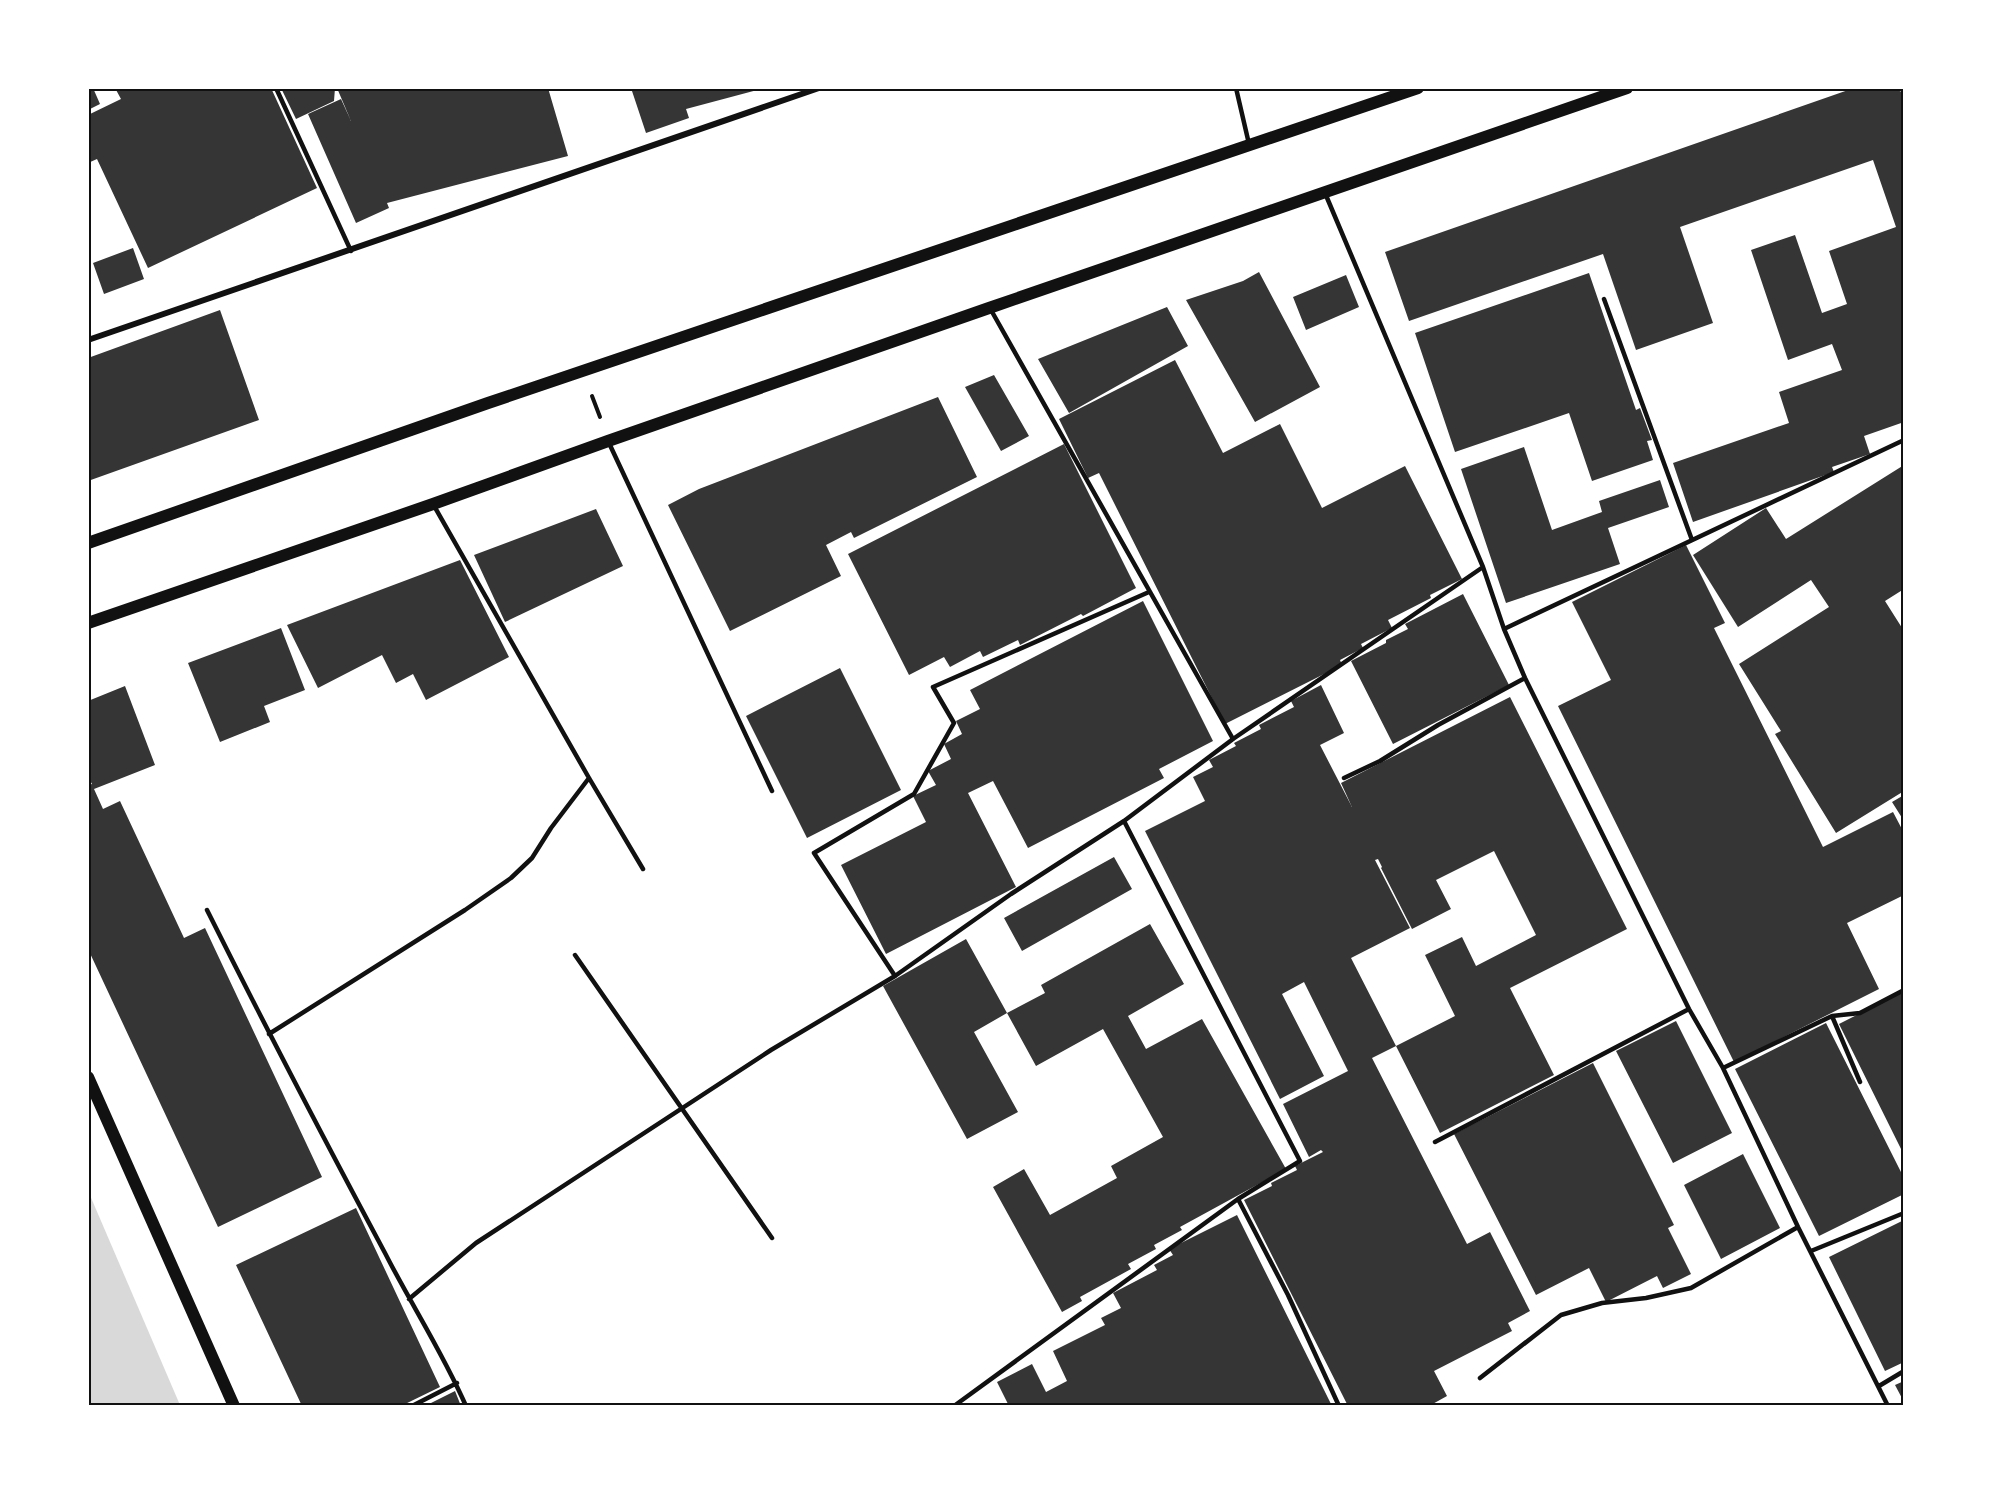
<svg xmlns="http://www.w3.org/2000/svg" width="1992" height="1494" font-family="Overpass,sans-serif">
<rect width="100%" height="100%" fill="#fff"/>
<path fill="#d9d9d9" d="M88 1193H89L180 1405H89Z"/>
<path fill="#353535" d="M88 88H93L100 104 88 110Z
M115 88H271L317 188 148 268 97 159 88 163V115L121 99Z
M281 88H335L334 101 296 119Z
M337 88H548L568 156 387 203 389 208 356 223 308 114 341 99 351 121Z
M631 88H760L761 89 686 109 689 118 646 133Z
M1854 88H1893L1904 93V422L1864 436 1870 454 1832 467 1834 472 1693 522 1673 463 1789 423 1779 392 1842 370 1832 344 1788 360 1751 250 1795 235 1822 313 1847 304 1829 251 1896 227 1873 160 1680 227 1713 323 1636 350 1603 254 1409 321 1385 252Z
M133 248 144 279 104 294 93 263Z
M1259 272 1320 387 1255 422 1186 300 1243 281Z
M1589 273 1636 410 1640 408 1652 440 1647 441 1653 460 1592 481 1569 413 1455 452 1415 333Z
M1346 275 1359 307 1306 330 1293 297Z
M1167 307 1188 346 1069 413 1038 359Z
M220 310 259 420 88 481V358Z
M1175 360 1223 453 1280 424 1322 508 1405 466 1462 579 1430 595 1431 598 1388 620 1392 628 1361 644 1363 648 1340 660 1342 665 1225 724 1099 473 1088 478 1059 419Z
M994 375 1029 436 1001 451 965 387Z
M938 397 977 477 854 538 851 532 826 545 841 576 730 631 668 505 699 489Z
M1064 444 1136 588 1083 616 1081 614 1020 645 1018 640 983 657 980 651 950 667 944 657 909 675 848 554Z
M1524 447 1552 530 1602 512 1599 501 1660 480 1669 507 1608 528 1620 564 1506 603 1461 469Z
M1904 465V589L1885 601 1904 631V791L1836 833 1775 734 1781 731 1739 664 1829 607 1811 580 1738 627 1693 555 1766 508 1786 539Z
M596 509 623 566 505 622 474 555Z
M1686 545 1725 623 1714 628 1823 847 1893 812 1904 833V895L1847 923 1879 989 1734 1062 1558 706 1611 680 1572 602Z
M460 560 509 657 426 700 413 674 396 683 382 655 318 688 287 625Z
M1463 594 1509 685 1393 744 1351 661 1386 643V640L1408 629 1405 624Z
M1143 601 1213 741 1159 769 1164 778 1028 848 993 781 968 793 1016 887 886 954 841 865 926 822 913 796 936 785 928 771 951 759 944 744 962 734 956 721 980 709 970 690Z
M281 628 305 690 264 706 270 722 220 742 188 663Z
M840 668 901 790 807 838 746 716Z
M1321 685 1344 733 1320 745 1352 807 1341 783 1510 697 1627 929 1510 988 1554 1075 1440 1133 1396 1046 1455 1016 1425 955 1462 937 1476 966 1536 935 1494 851 1436 880 1451 909 1412 929 1381 868 1382 867 1378 859 1375 860 1410 928 1351 958 1396 1046 1372 1058 1467 1244 1490 1232 1530 1311 1508 1323 1512 1331 1434 1371 1447 1396 1429 1406H1348L1244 1200 1272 1186 1271 1183 1297 1170 1295 1166 1323 1152 1321 1150 1309 1157 1283 1104 1348 1071 1304 982 1282 994 1324 1076 1280 1099 1145 831 1205 801 1193 777 1213 767 1209 760 1236 746 1234 743 1261 729 1259 725 1294 707 1291 701Z
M125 686 155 765 94 789 103 809 120 801 184 938 205 928 322 1177 218 1227 88 949V785L92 784 88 777V701Z
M1904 795V821L1892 802Z
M1114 857 1132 889 1022 951 1004 918Z
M1150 924 1184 984 1128 1016 1146 1049 1202 1019 1286 1169 1180 1227 1182 1230 1154 1245 1156 1249 1128 1264 1131 1269 1080 1297 1082 1301 1062 1312 993 1187 1024 1169 1050 1215 1117 1178 1111 1166 1163 1137 1103 1029 1036 1066 1007 1013 974 1032 1018 1112 967 1139 883 986 966 939 1007 1013 1045 993 1041 985Z
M1904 991V1155L1839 1024Z
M1676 1021 1732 1133 1673 1163 1616 1051Z
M1826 1023 1904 1178V1194L1819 1236 1735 1069Z
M1593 1063 1674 1225 1668 1228 1691 1274 1663 1288 1657 1276 1606 1302 1589 1268 1536 1295 1454 1134Z
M1743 1154 1780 1228 1721 1259 1684 1185Z
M356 1208 440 1387 401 1406H302L236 1265Z
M1237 1215 1332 1406H1009L997 1382 1032 1364 1046 1392 1067 1381 1053 1351 1105 1325 1101 1318 1121 1308 1113 1293 1157 1270 1154 1265 1173 1255 1169 1249Z
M1904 1220V1362L1885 1371 1829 1257Z
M1904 1381V1402L1895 1385Z
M455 1391 461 1406H425Z"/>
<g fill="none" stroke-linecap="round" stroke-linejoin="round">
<path stroke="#111" stroke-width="4" d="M592 396 600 417"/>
<path stroke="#111" stroke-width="4.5" d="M276 88 351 251
M1236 88 1249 144
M1325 193 1483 567 1504 629 1525 678 1689 1009 1723 1068 1798 1227 1888 1406
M1604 299 1692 540
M991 310 1233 739
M609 443 772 791
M433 504 589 778 643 869
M1504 629 1904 440
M1344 778 1380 761 1438 725 1525 678
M207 910C265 1026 324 1139 385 1253 411 1304 443 1353 466 1406
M575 955 772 1238
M895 976 814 853 914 794 954 723 933 687 1149 592
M1832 1016 1860 1082
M269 1034 465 910 511 878 532 858 551 828 589 778
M1723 1068 1832 1016 1860 1013 1904 990
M1435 1142 1689 1009
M1238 1199 1288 1295 1339 1406
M1811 1251 1904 1213
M409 1299 476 1243 771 1050 895 976 1011 894 1124 821 1233 739 1483 567
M1480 1378 1561 1315 1602 1303 1646 1298 1691 1288 1798 1227
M1879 1386 1904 1371
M412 1406 457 1383
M954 1406 1238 1199 1300 1161 1124 821"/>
<path stroke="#111" stroke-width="6" d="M88 340 819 88"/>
<path stroke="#111" stroke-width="12" d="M88 543 488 403 1418 88
M88 623 433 504 608 441 989 308 1627 88
M88 1077 234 1406"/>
</g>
<rect width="1992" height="1494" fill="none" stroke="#ffffff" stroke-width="180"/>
<rect x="90" y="90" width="1812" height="1314" fill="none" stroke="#111" stroke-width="2"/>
</svg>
